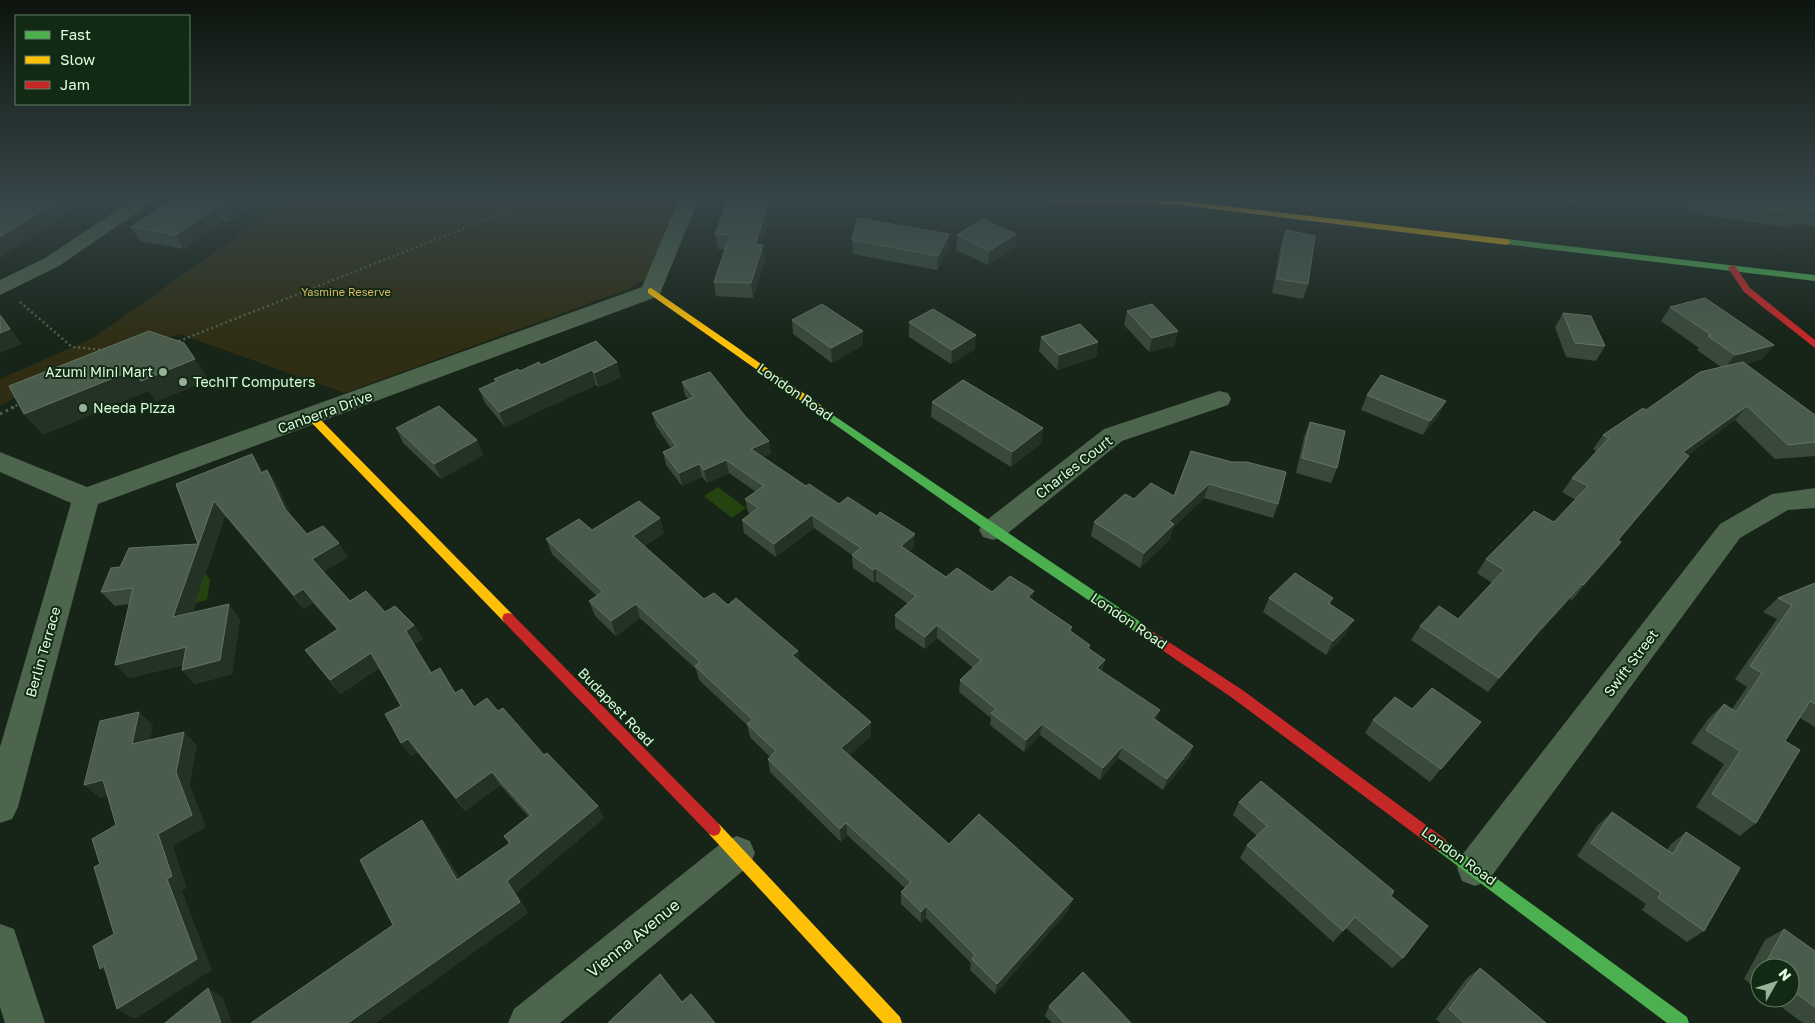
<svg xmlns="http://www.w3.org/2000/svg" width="1815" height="1023" font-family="'Golos Text',sans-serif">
<rect width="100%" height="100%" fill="#172418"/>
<path fill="#2f2e15" d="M294 196C400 196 507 191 613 200 632 201 659 189 674 205L649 277 631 288 345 393 179 334 17 396 0 406V379L93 338Z"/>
<path fill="#25430f" d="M718 487 746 508 732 518 704 496Z
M204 571 210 580 207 600 186 605Z"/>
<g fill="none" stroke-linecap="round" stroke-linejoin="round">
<path stroke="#536047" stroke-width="2.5" stroke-dasharray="2 3" stroke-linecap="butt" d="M20 302 72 347 102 350
M174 343 533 201 658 208
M11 408 22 403"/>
<path stroke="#536047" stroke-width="3" stroke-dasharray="2.5 4" stroke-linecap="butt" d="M0 414 14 407"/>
<path fill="#4d644d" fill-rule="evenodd" d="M138 196H161L59 266 0 295V280L45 258Z
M680 196H700L659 296 98 504 18 807 12 819 0 823V747L71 503 0 472V452L87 487 642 287Z
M1219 391 1228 393 1231 399 1228 405 1122 441 1003 537 993 540 983 537 979 530 983 523 1104 429Z
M1815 488V508L1788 510 1740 538 1488 881 1475 886 1462 881 1457 868 1462 855 1720 524 1772 494Z
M737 836 750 841 755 853 750 865 560 1023H508L514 1009 724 841Z
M0 924 14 929 45 1023H5L0 1007Z"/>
<path fill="#4caf50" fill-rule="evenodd" d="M1507 239 1815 275V281L1504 244V240Z
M821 407 1145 625 1147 629 1145 633 1141 634 1137 633 989 533 817 412 816 410 817 408Z
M1440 837 1687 1017 1689 1023H1667L1435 849 1433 844 1435 839Z"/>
<path fill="#ffc107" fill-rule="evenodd" d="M1156 200 1181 201 1507 239 1511 242 1507 245 1181 205 1159 204H1156Z
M651 288 825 408 826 410 825 412H817L648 293V289Z
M312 414 316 415 512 614 514 618 512 622 508 623 504 622 308 419 307 417 308 415Z
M714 822 719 824 900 1017 902 1023H883L709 834 707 829 709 824Z"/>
<path fill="#c62828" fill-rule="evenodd" d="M906 196H1027L1159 200 1163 202 1159 204 910 198Z
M1732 265 1735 266 1750 288 1815 340V348L1744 292 1728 268Z
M508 613 512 614 719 824 721 829 719 834 714 836 709 834 504 622 502 618 504 614Z
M1141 624 1241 689 1445 839 1447 844 1445 849 1440 851 1435 849 1231 697 1137 633 1135 629 1137 625Z"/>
</g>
<path fill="#38493a" d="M264 196 229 222 223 221 184 249 140 241 131 227Z
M1527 196H1602L1595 208 1568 205 1567 201Z
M1680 196H1815V226L1795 224 1792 228 1689 213Z
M769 200 771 214 761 245 765 259 753 298 716 296 714 282 725 249H718L715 234Z
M1286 230 1308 284 1303 299 1272 293 1281 244Z
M949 234V248L937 270 853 254 852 240Z
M957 235 1015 248 988 265 956 250Z
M1670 307 1774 345 1762 359 1745 364 1815 415V456L1775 459 1735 420 1688 455 1689 456 1678 470 1618 540 1621 542 1610 556 1572 600 1570 599 1529 644 1488 692 1411 640 1420 626 1458 619 1492 583 1477 573 1486 559 1554 522 1576 500 1562 492 1572 478 1597 452 1593 449 1603 435 1721 367 1697 350 1699 348 1661 321Z
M1127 311 1178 331 1174 346 1149 352 1124 325Z
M1563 313 1605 346 1596 361 1566 357 1555 327Z
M792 320 863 331V345L832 363 793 334Z
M909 322 975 349 951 364 909 337Z
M1041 337 1098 342 1096 357 1057 370 1039 351Z
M596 341 621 377 599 387 596 385 505 427 485 403 479 389 496 382 494 379 541 365Z
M682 382 745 416 769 441 771 454 763 457 806 486 839 504 914 547 909 552 946 577 992 592 1032 600 1072 627 1071 632 1089 649 1105 660 1102 671 1157 721 1193 746 1189 758 1163 790 1118 758 1100 780 1040 735 1024 752 990 725 991 718 959 692 960 680 973 668 937 638 925 649 895 628V615L908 604 876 581 874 583 853 568 852 555 814 528 776 557 744 533 742 520 750 514 748 512 745 499 756 492 729 473 707 483 702 477 682 486 666 465 663 452 671 448 656 426 652 413 688 399 685 395Z
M1367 395 1439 415 1423 435 1361 410Z
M932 402 1043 428 1041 443 1011 467 931 417Z
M1310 422 1337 468 1331 483 1296 473 1304 437Z
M396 428 477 440 483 455 441 479 403 443Z
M1191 451 1278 504 1273 518 1204 498 1173 528 1170 539 1140 568 1091 536 1094 522 1174 496Z
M252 454 263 472 267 470 277 485 291 516 307 534 348 557 323 572 350 601 385 612 414 625 423 639 414 645 432 673 474 707 498 711 544 755 604 818 516 893 528 913 375 1023H251L393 925 432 833 459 878 509 844 504 836 528 816 500 785 465 811 417 752 411 756 401 743V706L379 668 340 694 305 650 337 630 313 603 304 609 225 516 192 613 240 619 232 674 195 684 182 670 183 665 129 678V604L115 606 101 592 120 567 198 544 176 484Z
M592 530 664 533 644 546 704 599 728 605 800 662 871 736 849 755 949 844 1069 910 995 994 970 970 971 963 926 918 921 923 901 904V892L905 888 847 835 841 842 770 772 768 759 770 757 750 737 747 725 699 680 696 669 640 618 616 636 595 616 589 601 597 596 552 554 546 539Z
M1815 583V727L1800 718 1785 741 1756 823 1740 836 1696 807 1724 764 1691 743 1709 718 1724 704 1732 709 1747 687 1735 679 1777 619 1763 612 1778 598Z
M1269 598H1333L1330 604 1346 634 1326 655 1263 612Z
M1373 720 1470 735 1430 782 1365 733Z
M1239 802 1391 896 1403 958 1392 968 1346 928 1333 942 1240 858 1247 845 1257 836 1233 815Z
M1612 812 1667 850 1671 844 1686 832 1704 931 1687 942 1642 910 1646 904 1577 856 1598 825Z
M1784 929 1815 951V1023H1803L1769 998H1790V968H1760V992L1744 979 1765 940Z
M1480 968 1546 1023H1441L1436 1019 1467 978Z
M1049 1006 1131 1023H1052L1045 1016Z"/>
<path fill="#243225" d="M65 196H96L0 258V237Z
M238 196H264L229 222 221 208Z
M769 200 771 214 757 259 755 245Z
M216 207 223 221 184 249 176 235Z
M949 234V248L937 270 938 256Z
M1016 234 1015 248 988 265 989 251Z
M763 245 765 259 753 298 751 283Z
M0 314 22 344 0 353Z
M863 331V345L832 363 831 348Z
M1178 331 1174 346 1149 352 1152 338Z
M976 335 975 349 951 364 952 350Z
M1098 342 1096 357 1057 370 1059 355Z
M1774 345 1762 359 1724 369 1735 355Z
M195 359 209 380 156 402 149 391 43 435 24 414 133 370Z
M617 362 621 377 599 387 594 373Z
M592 370 596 385 505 427 499 412Z
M1446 401 1439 415 1423 435 1430 421Z
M1747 406 1735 420 1672 467 1683 452Z
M1043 428 1041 443 1011 467 1012 452Z
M477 440 483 455 441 479 434 464Z
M769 441 771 454 753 462 751 449Z
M252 454 261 469 270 487 261 473Z
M1689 456 1678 470 1607 554 1618 540Z
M726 460 729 473 707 483 704 470Z
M699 464 702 477 682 486 679 473Z
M267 470 277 485 295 524 285 509Z
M1209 484 1204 498 1173 528 1170 539 1140 568 1144 553 1169 521Z
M214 501 225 516 185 632 173 617Z
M812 515 814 528 776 557 774 544Z
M660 518 664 533 637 550 633 536Z
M915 534 914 547 901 559V546Z
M1621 542 1610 556 1572 600 1583 585Z
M339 543 348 557 321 573 312 559Z
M876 568V581L874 583 873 570Z
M1582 584 1570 599 1529 644 1488 692 1499 678 1540 630Z
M303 589 313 603 304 609 294 595Z
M1034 591 1032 604 1028 597Z
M229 604 240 619 232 674 195 684 182 670Z
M636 604 640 618 616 636 611 621Z
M1354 620 1346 634 1326 655 1333 641Z
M414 625 423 639 414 645 406 631Z
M937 625V638L925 649V637Z
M186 647 199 661 129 678 115 665Z
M798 651 800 664 792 655Z
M371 653 380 667 340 694 330 680Z
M1105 660 1102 672 1097 668Z
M1160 710 1156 722 1153 718Z
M139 712 153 725 147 758 132 744Z
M871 722V736L843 762 841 748Z
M1042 724 1040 735 1024 752 1026 740Z
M184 732 197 745 190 785 206 827 173 846 187 888 182 891 212 970 135 1019 117 1009 167 879 158 834 176 772Z
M408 739 417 752 411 756 401 743Z
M1193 746 1189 758 1163 790 1167 779Z
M1122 747 1118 758 1100 780 1103 768Z
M492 772 500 785 465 811 456 798Z
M103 780 119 793 100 798 84 785Z
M598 806 604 818 516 893 528 913 375 1023H348L507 881Z
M422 820 432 833 466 891 457 880Z
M846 823 847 835 841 842 840 829Z
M1073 899 1069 910 995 994 997 984Z
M926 906V918L921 923V912Z
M104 966 118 979 100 969Z
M208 988 223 998 232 1023H221Z"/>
<path fill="#4a5c4c" stroke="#617562" d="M0 196H65L0 237Z
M178 196H238L221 208 216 207 176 235 131 227Z
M1696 196H1815V211L1799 209 1802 214 1698 200Z
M729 199 769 200 755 245H763L751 283 714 282 730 235 715 234Z
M857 218 949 234 938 256 852 240Z
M983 219 1016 234 989 251 957 235Z
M1286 230 1315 236 1308 284 1277 279Z
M1705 298 1774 345 1735 355 1708 336 1711 335 1670 307Z
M822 304 863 331 831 348 792 320Z
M1152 304 1178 331 1152 338 1127 311Z
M933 309 976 335 952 350 909 322Z
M1563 313 1591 316 1605 346 1575 343Z
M0 315 10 329 0 333Z
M1080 324 1098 342 1059 355 1041 337Z
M149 331 184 343 195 359 141 381 133 370 24 414 9 386Z
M596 341 617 362 594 373 592 370 499 412 479 389 497 381 494 379 518 369 520 371 539 362 541 365Z
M1743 362 1815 415V442L1788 445 1747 406 1683 452 1689 456 1618 540 1621 542 1583 585 1582 584 1540 630 1499 678 1420 626 1439 606 1458 619 1504 570 1486 559 1534 511 1554 522 1588 486 1572 478 1609 438 1603 435 1643 408 1646 410 1700 372Z
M710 372 745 416 769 441 751 449 806 486 809 484 839 504 848 497 877 516 880 512 915 534 901 546 946 577 957 568 992 592 1010 576 1034 591 1028 597 1072 627 1069 630 1090 645 1088 648 1105 660 1097 668 1160 710 1153 718 1193 746 1167 779 1122 747 1103 768 1042 724 1026 740 991 713 996 709 960 680 981 660 937 625 925 637 895 615 916 596 876 568 873 570 852 555 861 548 812 515 774 544 742 520 758 508 745 499 764 486 726 460 704 470 699 464 679 473 663 452 676 446 652 413 694 397 682 382Z
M1381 375 1446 401 1430 421 1367 395Z
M963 380 1043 428 1012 452 932 402Z
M439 406 477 440 434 464 396 428Z
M1310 422 1345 431 1337 468 1302 458Z
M1191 451 1232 462H1247L1286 472 1278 504 1209 484 1169 521 1174 524 1144 553 1094 522 1125 494 1134 499 1151 483 1174 496Z
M252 454 261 473 267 470 285 509 307 534 323 526 339 543 312 559 350 601 366 591 385 612 395 606 414 625 406 631 431 673 440 668 455 693 462 689 474 707 487 698 498 711 503 708 544 755 547 753 598 806 507 881 520 902 348 1023H251L393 925 360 860 422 820 457 880 510 843 504 836 531 815 492 772 456 798 408 739 401 743 385 714 401 706 371 653 330 680 305 650 338 629 303 589 294 595 214 501 173 617 229 604 220 660 182 670 186 647 115 665 133 588 101 592 111 568 120 567 129 548 198 544 176 484Z
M639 501 660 518 633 536 704 599 714 593 728 605 736 598 798 651 792 655 871 722 841 748 949 844 979 814 1073 899 997 984 972 959 975 955 926 906 921 912 901 892 911 882 846 823 840 829 768 759 776 751 747 724 753 720 695 666 700 662 636 604 611 621 589 601 603 592 546 539 579 519 592 530Z
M1295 573 1333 598 1328 603 1354 620 1333 641 1269 598Z
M1815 583V704L1810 701 1785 741 1800 750 1756 823 1712 794 1740 751 1706 730 1724 704 1736 712 1762 673 1750 666 1792 605 1778 598Z
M1432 688 1481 722 1441 769 1373 720 1395 697 1412 709Z
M139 712 132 744 184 732 176 772 192 815 158 834 172 876 167 879 197 959 117 1009 104 966 100 969 93 946 114 934 94 867 100 864 92 839 116 825 103 780 84 785 100 721Z
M1261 781 1394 891 1391 896 1428 926 1403 958 1355 917 1343 931 1247 845 1267 826 1239 802Z
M1612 812 1673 854 1686 832 1740 868 1704 931 1658 898 1661 893 1591 843Z
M1784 929 1815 951V1007L1790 989V968H1763Z
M1480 968 1546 1023H1464L1449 1009Z
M1083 972 1131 1023H1064L1049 1006Z
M660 974 682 1002 691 994 715 1023H608Z
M208 988 221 1023H165Z"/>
<linearGradient id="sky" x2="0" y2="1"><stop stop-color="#0d140d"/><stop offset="0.58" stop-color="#364548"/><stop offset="1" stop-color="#364548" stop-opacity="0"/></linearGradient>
<rect width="1815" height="340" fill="url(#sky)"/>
<g fill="#97b198" stroke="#122914" stroke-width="2">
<circle cx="163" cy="372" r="5"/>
<circle cx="183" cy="382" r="5"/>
<circle cx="83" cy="408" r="5"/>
</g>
<g text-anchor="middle" stroke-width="4" stroke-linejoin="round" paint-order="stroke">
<g font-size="11" fill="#dbb76b" stroke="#122914">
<text x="346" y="296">Yasmine Reserve</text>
</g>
<g font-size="14" fill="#dcfddd" stroke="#122914" text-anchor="start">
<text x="153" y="377" text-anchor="end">Azumi Mini Mart</text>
<text x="193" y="387">TechIT Computers</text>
<text x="93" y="413">Needa Pizza</text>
</g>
<g font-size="14" fill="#dcfddd" stroke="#122914">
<text transform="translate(795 392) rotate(35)" y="5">London Road</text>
<text transform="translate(325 412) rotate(-20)" y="5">Canberra Drive</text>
<text transform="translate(1074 467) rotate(-38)" y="5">Charles Court</text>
<text transform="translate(1129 621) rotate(34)" y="5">London Road</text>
<text transform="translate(43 652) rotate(-74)" y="5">Berlin Terrace</text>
<text transform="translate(1631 663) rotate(-53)" y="5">Swift Street</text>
<text transform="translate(616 707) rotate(46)" y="5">Budapest Road</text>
<text transform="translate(1459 856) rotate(36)" y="5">London Road</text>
</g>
<g font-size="16" fill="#dcfddd" stroke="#122914">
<text transform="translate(633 938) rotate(-39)" y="6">Vienna Avenue</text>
</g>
</g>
<rect x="15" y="15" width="175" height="90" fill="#122914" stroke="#637e64"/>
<rect x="25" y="31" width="25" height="8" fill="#4caf50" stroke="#637e64"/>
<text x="60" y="40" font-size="15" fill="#dcfddd">Fast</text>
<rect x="25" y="56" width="25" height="8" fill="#ffc107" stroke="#637e64"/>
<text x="60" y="65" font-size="15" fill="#dcfddd">Slow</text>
<rect x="25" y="81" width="25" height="8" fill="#c62828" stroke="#637e64"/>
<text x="60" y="90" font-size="15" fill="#dcfddd">Jam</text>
<g transform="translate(1775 983) rotate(51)"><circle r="24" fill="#122914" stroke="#637e64"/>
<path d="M0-4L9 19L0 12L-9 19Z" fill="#97b198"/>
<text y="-8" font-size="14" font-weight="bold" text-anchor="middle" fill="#dcfddd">N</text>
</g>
</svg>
